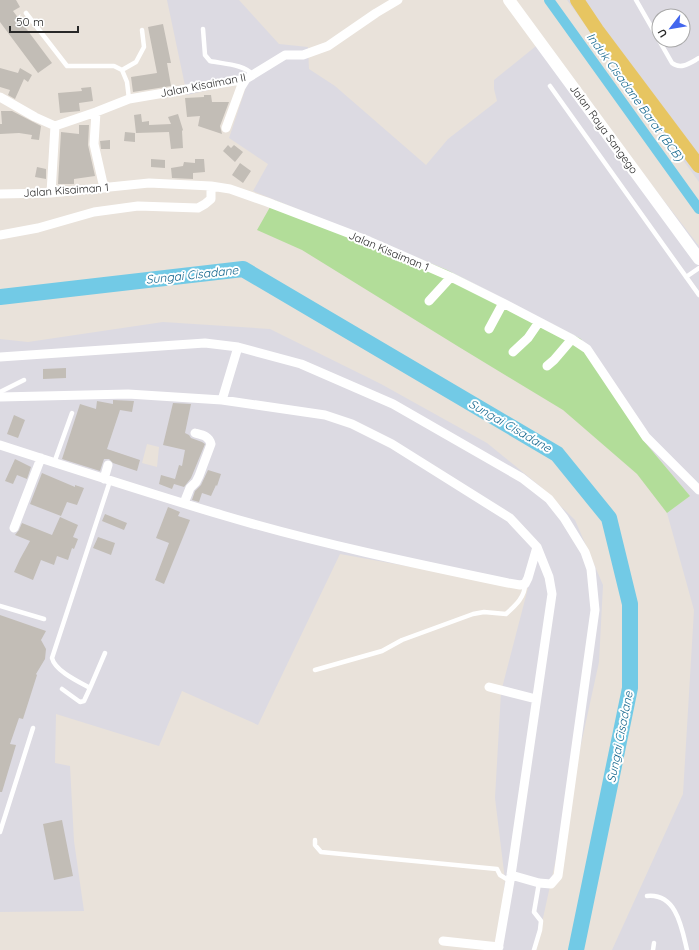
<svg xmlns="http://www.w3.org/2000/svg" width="699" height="950" font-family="Quicksand,sans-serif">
<rect width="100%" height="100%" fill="#e9e2da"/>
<path fill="#dcdae2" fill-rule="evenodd" d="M167 0H239L279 44 308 47 309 69 335 86 426 165 448 139 497 101 494 89V80L541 42 699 246V950H612L683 794 694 610 667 513 690 496 643 440 447 270 253 191 268 164 229 138 248 81 187 95Z
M567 0H699V182ZM659 16H683V40H659Z
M163 322 270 329 381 384 487 443 541 487 575 520 603 585 599 662 536 950H495L498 944 505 880 495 798 501 692 528 588 340 554 258 725 182 691 159 746 56 714 55 763 70 766 74 841 84 911 0 912V339L28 342ZM147 444 159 447 157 467 142 463Z"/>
<path fill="#b2dd99" d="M274 200 447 270 581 339 643 440 690 496 667 513 637 474 563 410 459 347 302 250 257 230Z"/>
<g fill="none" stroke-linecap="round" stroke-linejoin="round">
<path stroke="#72cae6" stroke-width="10" d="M549 0 699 209"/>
<path stroke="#72cae6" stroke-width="16" d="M0 297 243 269 557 454 609 518 630 604V688L576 950"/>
</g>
<path fill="#c2bdb6" d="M0 0H16L20 7 13 11 52 63 38 73 0 22Z
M163 24 171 63H167L171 86 133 92 131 77 157 73 148 27Z
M0 68 18 73 20 68 32 75 28 82 24 79 15 99 8 95 10 90 0 87Z
M91 87 93 101 79 103 80 111 60 113 58 93 82 91 81 88Z
M204 95H211L212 102H229L220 126 222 134 198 126 200 116 187 117 185 98 204 97Z
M1 111H12L41 126 39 140 31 139 32 135 19 133 0 134V124H2Z
M141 114 142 122 149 121V125L171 124 168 117 178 114 183 130 182 131 183 148 171 149 169 132 136 133 134 115Z
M79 125H89L88 145 95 176 74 179V184H58L61 132 79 134Z
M125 132 135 133V142L124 141Z
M110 140V149H101L100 141Z
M228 145 231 148 234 145 243 152 235 162 223 151Z
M151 159 165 160V168L151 167Z
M195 159H204L205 172 193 173V179L172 178 171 168 183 166 184 162 195 163Z
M240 163 251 171 243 183 232 175Z
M37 167 46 169V179L35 177Z
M66 368V378L43 379V369Z
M113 400 134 401 132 412 120 410 107 449 140 460 137 471 113 463 109 459H104L100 471 62 459 80 404 96 409 97 401 113 404Z
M173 403 191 404 185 433 189 435 191 438 202 442 205 444 191 478 184 487 174 484 172 489 159 484 161 475 175 479 179 465 182 466 185 450 163 445Z
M14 415 25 420 18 438 7 434Z
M15 459 31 467 27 479 17 475 13 484 5 481Z
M208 470 221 474 217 486 216 485 211 496 202 493 199 502 192 500 195 491 201 485Z
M42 473 75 487V485L84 488 77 505 67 502 61 516 30 504Z
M168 507 180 512 178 516 190 520 164 584 155 580 169 543 156 538Z
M105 514 127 523 124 530 102 521Z
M60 517 78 525 73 537 78 539 74 549 72 548 68 560 57 556 54 565 41 560 33 580 14 572 20 559 30 541 15 535 19 530 22 523 52 535Z
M98 537 115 543 111 555 93 548Z
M0 615 46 631 41 640 46 649 45 659 36 674 37 675 23 719 19 718 10 744 16 745 2 792H0Z
M62 820 73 876 54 880 43 824Z"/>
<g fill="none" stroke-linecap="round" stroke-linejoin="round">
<path stroke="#fff" stroke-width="4.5" d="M636 0 672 63C681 70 690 63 699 58
M26 13 67 66H114L122 70 127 82 129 99
M203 29 205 55 210 61C223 64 244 64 253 75
M122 70 136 62 144 47 142 30
M550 86 699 295
M686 277 699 268
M0 392 24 380
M54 463 72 413
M0 606 44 619
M105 653 90 688C79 682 55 671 52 658L110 481
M315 670 382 651 402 640 473 614 484 612 506 614C516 605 525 597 525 584
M62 689 80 702 84 701 90 688
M0 832 33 728
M315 840V845L321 852 497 869 500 875 510 881
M647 896C677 893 682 929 687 950
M534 950 540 930 541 921 534 912 539 883
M653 950 654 943"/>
<path stroke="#fff" stroke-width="9" d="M0 97 35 117 55 126 96 112 129 99 246 79 285 55H303L328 46 376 13 398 0
M96 112 94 144 104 188
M226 128 241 87 246 79
M51 193 55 126
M0 194 51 193 149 183 211 186 230 189 267 202 369 241 451 277 503 303 572 339 587 349 646 437 699 490
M0 235 38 228 94 212 138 206 198 208 205 204 211 199V186
M429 301 451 277
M489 329 503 303
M513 352 528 338 539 322
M0 357 205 343 238 347 301 364 393 404 522 478 549 499 564 518 585 552 591 569 595 610 558 876 551 884 539 883 511 875
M547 366 554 360 572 339
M0 397 128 394 222 400 325 415 352 424 392 444 510 518 537 547 549 577 552 594 511 875 498 950
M222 400 238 347
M0 445C74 469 148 493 222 515 316 543 412 563 508 583L520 585 525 584 528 578 537 547
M104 479 108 465
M184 503 190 488 196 482 199 476 211 444C209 436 203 435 195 433
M14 528 41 458
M489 687 536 699
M443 941 499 947"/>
<path stroke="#fff" stroke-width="12" d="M509 0 699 259"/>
<path stroke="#e7c561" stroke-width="14" d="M577 0 597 30 699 166"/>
</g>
<g text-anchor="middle" stroke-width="4" stroke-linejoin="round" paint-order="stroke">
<g font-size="11" fill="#282828" stroke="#fff">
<text transform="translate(203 85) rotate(-11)" y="4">Jalan Kisaiman II</text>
<text transform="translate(604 129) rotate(54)" y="4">Jalan Raya Sangego</text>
<text transform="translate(66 190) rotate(-4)" y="4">Jalan Kisaiman 1</text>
<text transform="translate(389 251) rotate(23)" y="4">Jalan Kisaiman 1</text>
</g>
<g font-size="12" font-style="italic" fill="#15678e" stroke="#fff">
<text transform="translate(635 97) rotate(54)" y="4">Induk Cisadane Barat (BCB)</text>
<text transform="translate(192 275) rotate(-6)" y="4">Sungai Cisadane</text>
<text transform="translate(510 426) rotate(30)" y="4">Sungai Cisadane</text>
<text transform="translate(620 737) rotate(-79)" y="4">Sungai Cisadane</text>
</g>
</g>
<g transform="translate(671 28) rotate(239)"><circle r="19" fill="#ffffff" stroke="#a9a9a9"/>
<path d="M0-3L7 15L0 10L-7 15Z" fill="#4266ee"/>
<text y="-6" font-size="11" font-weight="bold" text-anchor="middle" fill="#282828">U</text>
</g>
<path d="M10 26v6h68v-6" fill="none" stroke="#282828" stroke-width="2"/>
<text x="16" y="26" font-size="12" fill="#282828" stroke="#ffffff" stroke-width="3" paint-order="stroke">50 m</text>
</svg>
